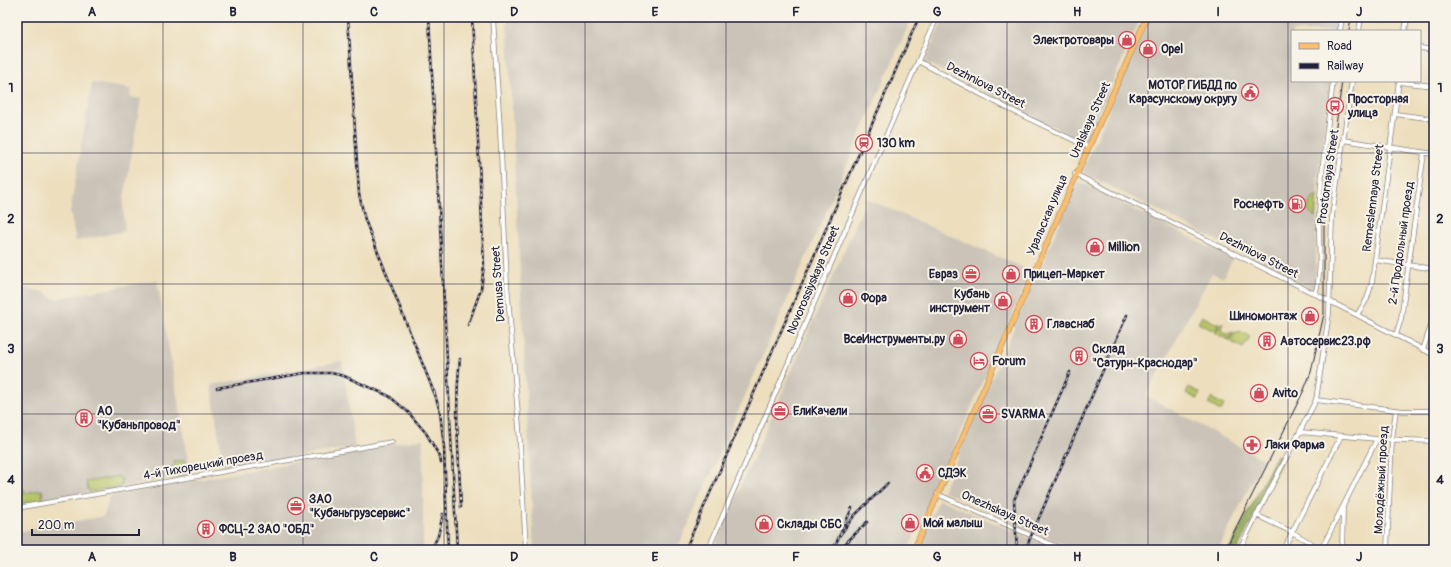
<svg xmlns="http://www.w3.org/2000/svg" width="1451" height="567" font-family="Pangolin,sans-serif">
<rect width="100%" height="100%" fill="#f7f3e8"/>
<filter id="ink" filterUnits="userSpaceOnUse"><feTurbulence type="fractalNoise" baseFrequency=".025" numOctaves="2"/><feDisplacementMap in="SourceGraphic" scale="8" xChannelSelector="R" yChannelSelector="G"/><feConvolveMatrix kernelMatrix="1 2 1 2 8 2 1 2 1" color-interpolation-filters="sRGB"/></filter>
<filter id="wash" filterUnits="userSpaceOnUse"><feTurbulence type="fractalNoise" baseFrequency=".012" numOctaves="4" result="noise"/><feDisplacementMap in="SourceGraphic" scale="16" xChannelSelector="R" yChannelSelector="G"/><feGaussianBlur stdDeviation="0.9" result="paint"/><feColorMatrix in="noise" values="0 0 0 0 0 0 0 0 0 0 0 0 0 0 0 0 0 1.4 0 .05"/><feComposite in="paint" operator="in"/></filter>
<g filter="url(#wash)">
<rect width="100%" height="100%" fill="#eddfbe"/>
<path fill="#cbc3b8" d="M507 17H912L677 550H534Z
M944 17H1141L1086 143 925 62Z
M1150 17H1339L1337 31H1292V81H1331L1318 176 1315 282 1313 289 1082 172Z
M92 83 131 89 130 97 141 99 123 205 125 231 76 241 70 212Z
M1078 181 1233 259 1223 278 1212 273 1146 396 1263 459 1218 550H1076L943 491Z
M867 199 1031 271 931 499 908 550H713Z
M157 280 191 475 17 505V290L28 289 44 292 54 299Z
M342 361 355 447 224 469 211 385Z
M423 439V550H17V532L104 516 110 496 387 445Z
M939 499 1057 550H916Z"/>
<path fill="#b7c465" stroke="#6c7350" d="M1317 195 1315 217 1308 210 1309 203Z
M1202 316 1215 323H1219L1216 330H1212L1198 323Z
M1221 323H1223L1221 328 1223 333 1228 334 1233 332 1229 340 1215 333Z
M1240 331 1250 336 1243 348 1230 341 1234 333Z
M1189 387 1200 393 1197 399 1186 393Z
M1211 398 1224 405 1221 411 1208 404Z
M185 460V475L171 478 169 468 175 467 174 462Z
M118 476 122 479V486L89 492 86 482Z
M24 489 25 493 42 490 43 500 17 504V490Z"/>
<path fill="#91aa5a" stroke="#5a664a" d="M1277 455 1283 458 1237 550H1229Z"/>
</g>
<g filter="url(#ink)">
<g fill="none" stroke-linecap="round" stroke-linejoin="round">
<g stroke="#88807c" stroke-width="5.5">
<path id="minor" d="M493 17 500 130 507 284 519 427 526 550
M1340 31 1342 17
M1359 31 1361 17
M1405 31 1407 17
M1420 48 1434 50
M918 61 1007 108 1088 147
M1399 82 1434 86
M1395 114 1434 119
M1343 140 1434 154
M1075 174 1357 315 1434 355
M1375 260 1434 269
M1315 294C1323 271 1318 243 1319 218 1320 172 1328 127 1333 81
M1357 315 1367 299 1372 282 1399 81
M1396 335 1401 319 1424 153
M1423 350 1432 322 1434 312
M1316 400 1403 411H1434
M1300 432 1377 439 1434 441
M937 494 1064 550
M17 508 392 442
M1256 515 1292 532 1321 549 1348 550
M708 550 937 17
M1239 550 1316 400 1329 314 1332 216 1352 81
M1283 550 1341 436
M1321 550 1377 439
M1342 550 1343 508
M1387 550 1392 439 1396 410
M1433 550 1434 536"/>
</g>
<g stroke="#88807c" stroke-width="6">
<path id="major" d="M914 550 1083 160 1147 17"/>
</g>
<use href="#minor" stroke="#fff" stroke-width="4"/>
<use href="#major" stroke="#fabe6d" stroke-width="5"/>
<path stroke="#22223b" stroke-width="1" d="M1349 31 1351 17
M1225 550 1304 390 1311 372 1324 314V215L1342 81"/>
<g stroke="#22223b" stroke-width="2.5">
<path id="rail" d="M348 17 359 194 365 220 435 395
M429 17 457 550
M468 325 481 289 484 265 472 17
M460 359C454 408 459 458 461 507
M217 388 305 373H331L344 376 389 396 408 412 426 433 440 457 441 463
M434 391 440 412 444 447 448 550
M840 535 854 516 888 483
M431 550 438 536 443 514
M685 550 919 17
M833 550 852 508
M839 550 867 522
M1017 550 1014 500 1070 372
M1025 550 1127 315"/>
</g>
<use href="#rail" stroke="#f7f3e8" stroke-width="1" stroke-dasharray="3" stroke-linecap="butt"/>
</g>
</g>
<path fill="none" stroke="#22223b" stroke-width="1" stroke-opacity="0.55" d="M163 17V550M303 17V550M444 17V550M585 17V550M726 17V550M866 17V550M1007 17V550M1148 17V550M1288 17V550M17 153H1434M17 284H1434M17 414H1434"/>
<defs>
<g id="shop-ring" transform="scale(0.9)"><circle r="9.5" fill="#f7f3e8" stroke="#d1495b" stroke-width="1.5"/><path d="M-5-2.5h2.3a2.7 3.5 0 0 1 5.4 0H5L5.5 6h-11ZM-1.5-2.5h3a1.5 2.3 0 0 0-3 0Z" fill="#d1495b"/></g>
<g id="civic-ring" transform="scale(0.9)"><circle r="9.5" fill="#f7f3e8" stroke="#d1495b" stroke-width="1.5"/><path d="M-.6-6.5H3V-4.5H.6V-3L4-1V1h2V6H-6V1h2V-1L-.6-3ZM-1.2 2.5V6h2.4V2.5Z" fill="#d1495b"/></g>
<g id="bus-ring" transform="scale(0.9)"><circle r="9.5" fill="#f7f3e8" stroke="#d1495b" stroke-width="1.5"/><path d="M-5-6H5V4H4V6H2V4H-2V6H-4V4H-5ZM-3.5-4V0h7V-4ZM-3.5 1.2v1.5H-2V1.2ZM2 1.2v1.5H3.5V1.2Z" fill="#d1495b"/></g>
<g id="station-ring" transform="scale(0.9)"><circle r="9.5" fill="#f7f3e8" stroke="#d1495b" stroke-width="1.5"/><path d="M-3-6H3Q5-6 5-4V2Q5 4 3 4L4.5 6H3L1.5 4h-3L-3 6H-4.5L-3 4Q-5 4-5 2V-4Q-5-6-3-6ZM-3.5-4v3h7v-3ZM-3.5 1v1.5H-2V1ZM2 1v1.5H3.5V1Z" fill="#d1495b"/></g>
<g id="fuel-ring" transform="scale(0.9)"><circle r="9.5" fill="#f7f3e8" stroke="#d1495b" stroke-width="1.5"/><path d="M-5.5-6h7V0h2V4h1.3V-2.5L3-4.5l.8-.8L6-3V5H2.5V1h-1V6h-7ZM-4.2-4.7v3.2H.2V-4.7Z" fill="#d1495b"/></g>
<g id="office-ring" transform="scale(0.9)"><circle r="9.5" fill="#f7f3e8" stroke="#d1495b" stroke-width="1.5"/><path d="M-6-3h4V-5.5h4V-3h4V5H-6ZM-1-4.5V-3h2v-1.5ZM-6 0V1H6V0Z" fill="#d1495b"/></g>
<g id="building-ring" transform="scale(0.9)"><circle r="9.5" fill="#f7f3e8" stroke="#d1495b" stroke-width="1.5"/><path d="M-4-6H4V6H1V3H-1V6H-4ZM-2.5-4.3h1.7v1.8h-1.7ZM.8-4.3h1.7v1.8H.8ZM-2.5-1h1.7V.8h-1.7ZM.8-1h1.7V.8H.8Z" fill="#d1495b"/></g>
<g id="hotel-ring" transform="scale(0.9)"><circle r="9.5" fill="#f7f3e8" stroke="#d1495b" stroke-width="1.5"/><path d="M-6-4.5h1.5V1H6V5H4.5V3h-9V5H-6ZM-4 0a1.8 1.8 0 1 1 3.6 0ZM.5 0V-2.5h3Q6-2.5 6 0Z" fill="#d1495b"/></g>
<g id="pharmacy-ring" transform="scale(0.9)"><circle r="9.5" fill="#f7f3e8" stroke="#d1495b" stroke-width="1.5"/><path d="M-2-6h4v4h4v4h-4v4h-4v-4h-4v-4h4Z" fill="#d1495b"/></g>
</defs>
<g fill-rule="evenodd">
<use href="#shop-ring" x="1127" y="40"/>
<use href="#shop-ring" x="1148" y="49"/>
<use href="#civic-ring" x="1250" y="92"/>
<use href="#bus-ring" x="1335" y="106"/>
<use href="#station-ring" x="864" y="143"/>
<use href="#fuel-ring" x="1297" y="204"/>
<use href="#shop-ring" x="1095" y="247"/>
<use href="#office-ring" x="971" y="274"/>
<use href="#shop-ring" x="1011" y="274"/>
<use href="#shop-ring" x="848" y="298"/>
<use href="#shop-ring" x="1003" y="301"/>
<use href="#shop-ring" x="1310" y="316"/>
<use href="#building-ring" x="1034" y="324"/>
<use href="#shop-ring" x="958" y="339"/>
<use href="#building-ring" x="1267" y="341"/>
<use href="#building-ring" x="1079" y="356"/>
<use href="#hotel-ring" x="979" y="361"/>
<use href="#shop-ring" x="1259" y="393"/>
<use href="#office-ring" x="780" y="411"/>
<use href="#office-ring" x="988" y="414"/>
<use href="#building-ring" x="84" y="418"/>
<use href="#pharmacy-ring" x="1252" y="445"/>
<use href="#civic-ring" x="925" y="473"/>
<use href="#office-ring" x="296" y="506"/>
<use href="#shop-ring" x="910" y="523"/>
<use href="#shop-ring" x="764" y="524"/>
<use href="#building-ring" x="206" y="529"/>
</g>
<g text-anchor="middle" stroke-width="4" stroke-linejoin="round" paint-order="stroke">
<g font-size="12" font-weight="bold" fill="#22223b" stroke="#f7f3e8" text-anchor="start">
<text x="1114" y="44" text-anchor="end">Электротовары</text>
<text x="1161" y="53">Opel</text>
<text x="1237" y="89" text-anchor="end">МОТОР ГИБДД по<tspan x="1237" dy="14">Карасунскому округу</tspan></text>
<text x="1348" y="103">Просторная<tspan x="1348" dy="14">улица</tspan></text>
<text x="877" y="147">130 km</text>
<text x="1284" y="208" text-anchor="end">Роснефть</text>
<text x="1108" y="251">Million</text>
<text x="958" y="278" text-anchor="end">Евраз</text>
<text x="1024" y="278">Прицеп-Маркет</text>
<text x="990" y="298" text-anchor="end">Кубань<tspan x="990" dy="14">инструмент</tspan></text>
<text x="861" y="302">Фора</text>
<text x="1297" y="320" text-anchor="end">Шиномонтаж</text>
<text x="1047" y="328">Главснаб</text>
<text x="945" y="343" text-anchor="end">ВсеИнструменты.ру</text>
<text x="1280" y="345">Автосервис23.рф</text>
<text x="1092" y="353">Склад<tspan x="1092" dy="14">"Сатурн-Краснодар"</tspan></text>
<text x="992" y="365">Forum</text>
<text x="1272" y="397">Avito</text>
<text x="97" y="415">АО<tspan x="97" dy="14">"Кубаньпровод"</tspan></text>
<text x="793" y="415">ЕлиКачели</text>
<text x="1001" y="418">SVARMA</text>
<text x="1265" y="449">Лаки Фарма</text>
<text x="938" y="477">СДЭК</text>
<text x="309" y="503">ЗАО<tspan x="309" dy="14">"Кубаньгрузсервис"</tspan></text>
<text x="923" y="527">Мой малыш</text>
<text x="777" y="528">Склады СБС</text>
<text x="219" y="533">ФСЦ-2 ЗАО "ОБД"</text>
</g>
<g font-size="12" fill="#22223b" stroke="#f7f3e8">
<text transform="translate(986 85) rotate(27)" y="4">Dezhniova Street</text>
<text transform="translate(1090 120) rotate(-66)" y="4">Uralskaya Street</text>
<text transform="translate(1328 177) rotate(-82)" y="4">Prostornaya Street</text>
<text transform="translate(1373 198) rotate(-83)" y="4">Remeslennaya Street</text>
<text transform="translate(1047 215) rotate(-67)" y="4">Уральская улица</text>
<text transform="translate(1401 243) rotate(-82)" y="4">2-й Продольный проезд</text>
<text transform="translate(1259 255) rotate(27)" y="4">Dezhniova Street</text>
<text transform="translate(813 280) rotate(-67)" y="4">Novorossiyskaya Street</text>
<text transform="translate(498 284) rotate(-94)" y="4">Demusa Street</text>
<text transform="translate(203 465) rotate(-10)" y="4">4-й Тихорецкий проезд</text>
<text transform="translate(1381 480) rotate(-87)" y="4">Молодёжный проезд</text>
<text transform="translate(1005 513) rotate(24)" y="4">Onezhskaya Street</text>
</g>
</g>
<rect width="1451" height="567" fill="none" stroke="#f7f3e8" stroke-width="44"/>
<rect x="1291" y="30" width="130" height="52" fill="#f7f3e8" stroke="#a29fa3"/>
<rect x="1299" y="43" width="20" height="6" fill="#fabe6d" stroke="#a29fa3"/>
<text x="1327" y="50" font-size="12" fill="#22223b">Road</text>
<rect x="1299" y="63" width="20" height="6" fill="#22223b" stroke="#a29fa3"/>
<text x="1327" y="70" font-size="12" fill="#22223b">Railway</text>
<path d="M32 529v6h107v-6" fill="none" stroke="#22223b" stroke-width="2"/>
<text x="38" y="529" font-size="12" fill="#22223b" stroke="#f7f3e8" stroke-width="3" paint-order="stroke">200 m</text>
<rect x="22" y="22" width="1407" height="523" fill="none" stroke="#22223b" stroke-width="1.5"/>
<g font-size="13" text-anchor="middle" font-weight="bold" fill="#22223b">
<text x="92" y="16">A</text>
<text x="233" y="16">B</text>
<text x="374" y="16">C</text>
<text x="514" y="16">D</text>
<text x="655" y="16">E</text>
<text x="796" y="16">F</text>
<text x="937" y="16">G</text>
<text x="1077" y="16">H</text>
<text x="1218" y="16">I</text>
<text x="1359" y="16">J</text>
<text x="11" y="92">1</text>
<text x="1440" y="92">1</text>
<text x="11" y="223">2</text>
<text x="1440" y="223">2</text>
<text x="11" y="353">3</text>
<text x="1440" y="353">3</text>
<text x="11" y="484">4</text>
<text x="1440" y="484">4</text>
<text x="92" y="561">A</text>
<text x="233" y="561">B</text>
<text x="374" y="561">C</text>
<text x="514" y="561">D</text>
<text x="655" y="561">E</text>
<text x="796" y="561">F</text>
<text x="937" y="561">G</text>
<text x="1077" y="561">H</text>
<text x="1218" y="561">I</text>
<text x="1359" y="561">J</text>
</g>
</svg>
